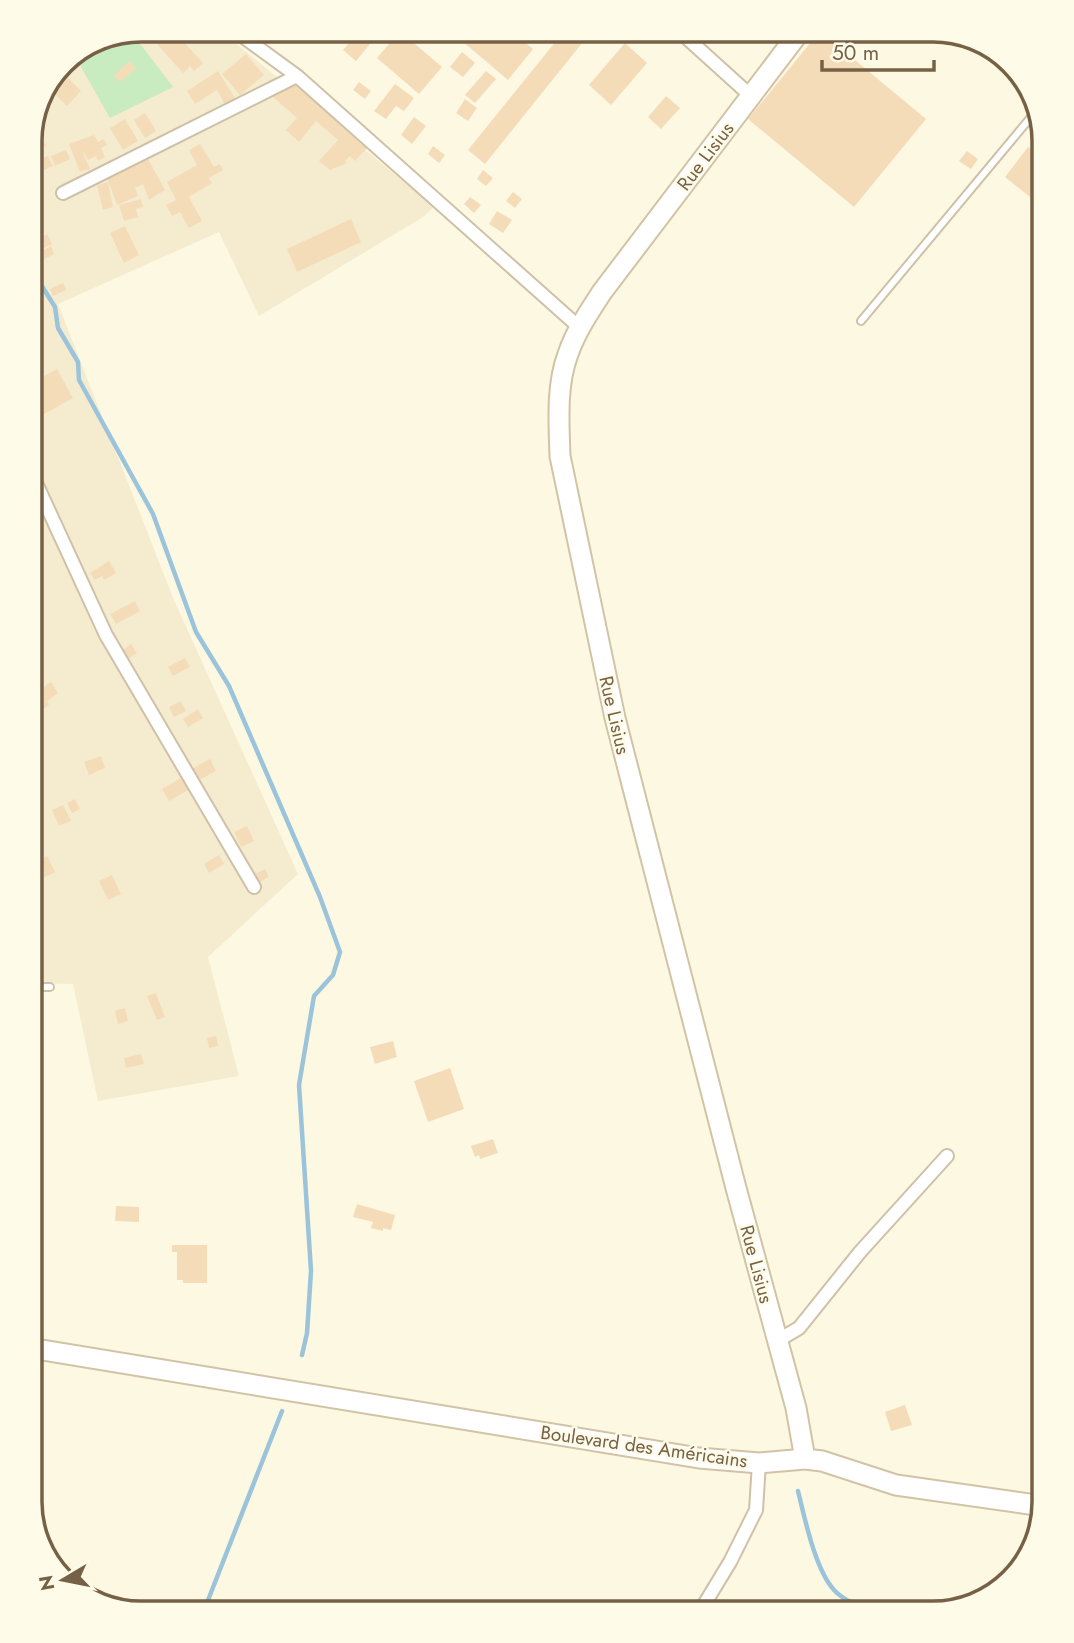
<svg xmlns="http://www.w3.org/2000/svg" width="1074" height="1643" font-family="Jost,sans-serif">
<rect width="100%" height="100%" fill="#fdf8e2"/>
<path fill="#f5ecd0" d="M141 30H220L434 207 423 217 259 316 219 232 58 304 174 600 298 874 208 957 239 1076 98 1101 73 984 30 983V134L63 62Z"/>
<path fill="#c9ebc0" d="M128 35 134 36 173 87 110 118 77 60 84 53Z"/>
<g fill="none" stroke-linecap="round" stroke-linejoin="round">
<path stroke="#9bc4da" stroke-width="4.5" d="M30 267 55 307 58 328 78 362 79 380 153 514 196 632 229 686 320 897 340 952 333 975 314 996 299 1085 311 1271 307 1333 302 1355
M798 1491C805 1519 815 1569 834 1590 845 1602 864 1608 878 1613
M203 1613 282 1411"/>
</g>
<path fill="#f4dcb8" d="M168 30H173L203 63 194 71 190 66 183 73 155 42Z
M176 30H198L187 41Z
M319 30H338L330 39Z
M360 30H366L375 38 356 61 343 50Z
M449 30H510L533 49 508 80Z
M565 30 591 32 485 164 468 150Z
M400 31 442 67 419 94 377 58Z
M820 31 926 119 854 207 748 119Z
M625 43 647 63 611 105 589 85Z
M462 52 475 63 463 77 450 67Z
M246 54 264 75 240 95 222 74Z
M130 61 136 68 120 82 114 75Z
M61 71 81 91 67 106 50 89Z
M218 71 237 101 227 108 217 90 195 104 187 91Z
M486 71 496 79 475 103 465 95Z
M359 82 371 91 365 99 353 90Z
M296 83 361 144 364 140 370 145 355 161 350 156 345 161 347 163 330 170 319 161 338 140 316 121 299 142 286 130 297 118 272 96Z
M395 84 414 98 404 111 396 106 386 119 374 111Z
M666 96 680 108 661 129 648 117Z
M465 99 477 108 468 121 456 113Z
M145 113 156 131 145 138 134 120Z
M414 117 426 126 412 144 401 135Z
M125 119 138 141 123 150 110 128Z
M35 123 46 146 30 153V134Z
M94 135 98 142 104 139 107 145 101 148 105 157 98 161 96 156 88 160 82 150 90 169 80 172 69 144Z
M200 144 214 167 220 164 223 170 209 178 212 183 189 197 202 221 189 228 180 212 172 216 166 205 176 200 167 182 197 165 189 150Z
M433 146 445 155 439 163 428 154Z
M1028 147 1044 160V179L1030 197 1005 177Z
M66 150 70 159 55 166 51 156Z
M967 151 978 159 971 169 959 161Z
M48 156 53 166 33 175 30 164Z
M147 157 165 190 149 200 143 184 135 188 138 196 117 205 106 175Z
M483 170 493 178 486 186 477 179Z
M108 182 113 207 103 210 97 185Z
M513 192 522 199 515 208 506 201Z
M470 197 481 205 474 213 464 204Z
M141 199 143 207 136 209 138 217 124 221 119 205Z
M497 211 512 220 503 233 489 224Z
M351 219 361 242 297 272 287 249Z
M125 226 139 255 124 263 110 233Z
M47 234 52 244 36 252 31 243Z
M51 246 54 254 37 263 33 255Z
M63 283 66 290 53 296 50 289Z
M57 369 73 398 30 422V384Z
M109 561 116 573 104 580 102 576 95 580 90 573Z
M135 601 140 611 116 624 110 614Z
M131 644 137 653 125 661 119 653Z
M185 658 190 667 173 676 168 667Z
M51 682 58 693 47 701 49 705 40 711 35 703 30 706V696Z
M181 701 186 711 174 717 169 707Z
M198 709 203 718 188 727 183 719Z
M101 756 105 768 89 775 84 762Z
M210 759 216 771 197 781 191 769Z
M181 778 188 790 169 801 162 789Z
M75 799 80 809 72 813 67 803Z
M63 805 71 821 59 826 52 810Z
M247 826 254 841 241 847 234 832Z
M219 855 224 864 209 873 204 864Z
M47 856 55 872 41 879 33 864Z
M265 869 269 877 258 883 254 874Z
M112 875 121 894 108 900 99 881Z
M156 993 165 1017 157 1020 147 996Z
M125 1008 128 1021 118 1024 115 1011Z
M216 1036 218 1046 209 1048 207 1038Z
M393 1041 397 1057 375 1064 370 1047Z
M141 1054 144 1064 126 1068 124 1058Z
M450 1068 464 1109 428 1122 414 1081Z
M493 1139 498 1153 480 1159 479 1155 475 1157 471 1146Z
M357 1204 395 1215 391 1230 383 1228V1231L371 1228 373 1222 353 1217Z
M116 1206 139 1207V1222L115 1221Z
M172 1245H207V1283H183V1280H177V1252H172Z
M905 1405 912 1425 891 1431 885 1412Z"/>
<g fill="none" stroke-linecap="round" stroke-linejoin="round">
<g stroke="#cfc1a8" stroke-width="10">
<path id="lane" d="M861 321 1036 111
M30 987H50"/>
</g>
<g stroke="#cfc1a8" stroke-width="16">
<path id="street" d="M234 30 297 76 579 327
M678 30 751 96
M63 193 297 76
M30 470 106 635 254 887
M777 1341 799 1328 860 1252 947 1156
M699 1613 730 1562 756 1510 759 1463"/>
</g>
<g stroke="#d2c3a5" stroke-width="23">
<path id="secondary" d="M801 30 602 292C589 312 576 331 568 354 556 386 559 423 560 456L615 718 736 1188 796 1408 805 1459
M30 1348 699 1458 759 1463 805 1459 822 1461 896 1485 1043 1506"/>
</g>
<use href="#lane" stroke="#fff" stroke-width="6"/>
<use href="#street" stroke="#fff" stroke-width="12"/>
<use href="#secondary" stroke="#fff" stroke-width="19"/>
</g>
<g text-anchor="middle" stroke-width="5" stroke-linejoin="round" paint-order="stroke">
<g font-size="19" fill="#766147" stroke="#fffbe9">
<text transform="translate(705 156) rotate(-53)" y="7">Rue Lisius</text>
<text transform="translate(615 715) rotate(77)" y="7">Rue Lisius</text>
<text transform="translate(757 1264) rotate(75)" y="7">Rue Lisius</text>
<text transform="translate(644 1446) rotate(8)" y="7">Boulevard des Américains</text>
</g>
</g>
<path d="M0 0H1074V1643H0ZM141 42H933A99 99 0 0 1 1032 141V1502A99 99 0 0 1 933 1601H141A99 99 0 0 1 42 1502V141A99 99 0 0 1 141 42Z" fill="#fffbe9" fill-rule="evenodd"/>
<path fill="none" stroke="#766147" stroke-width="3.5" d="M141 42H933A99 99 0 0 1 1032 141V1502A99 99 0 0 1 933 1601H141A99 99 0 0 1 42 1502V141A99 99 0 0 1 141 42Z"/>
<g transform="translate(63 1580) rotate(260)" stroke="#fffbe9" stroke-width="5" paint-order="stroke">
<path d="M0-5L12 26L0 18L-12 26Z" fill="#766147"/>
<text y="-10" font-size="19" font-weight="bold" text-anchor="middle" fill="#766147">N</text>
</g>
<path d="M822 60v10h112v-10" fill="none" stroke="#766147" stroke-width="3.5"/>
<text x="832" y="60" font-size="21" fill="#766147" stroke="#fffbe9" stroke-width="5" paint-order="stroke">50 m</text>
</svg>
